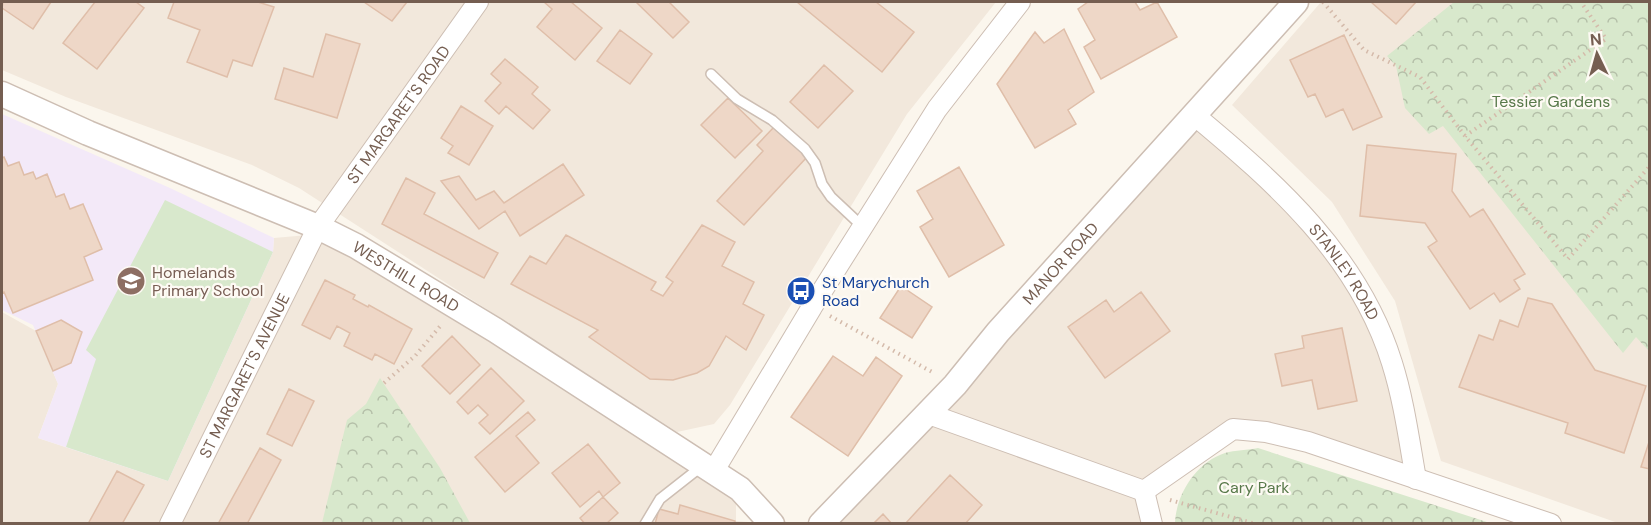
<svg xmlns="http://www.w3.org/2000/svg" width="1651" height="525" font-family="'DM Sans',sans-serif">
<defs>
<pattern id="forest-crowns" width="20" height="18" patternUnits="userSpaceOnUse" patternTransform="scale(1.5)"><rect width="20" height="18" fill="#d8e8cc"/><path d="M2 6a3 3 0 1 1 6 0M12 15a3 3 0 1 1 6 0" fill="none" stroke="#b4bfa8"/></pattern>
</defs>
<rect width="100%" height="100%" fill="#fbf6ed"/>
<path fill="#f2e8dc" d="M2 2H996L907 114 730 405 714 424 677 432 299 188 252 165 66 97 2 70Z
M1321 2H1649V523H1618L1441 461 1395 301 1332 202 1232 105Z
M1193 114 1254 165 1367 305 1416 479 1233 429 1145 491 1152 523 821 524Z
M319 234 736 494V521L762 523H2V312L36 331 58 384 38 438 168 481 273 252 274 238Z"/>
<path fill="#f3e9f8" d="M2 114 170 188 274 238 273 252 168 481 38 438 58 384 33 325 2 310Z"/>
<path fill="#d8e8cc" d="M165 200 273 252 168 481 66 447 96 359 86 350Z"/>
<path fill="url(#forest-crowns)" d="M1454 2H1649L1648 350 1636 337 1623 353 1443 126 1429 134 1405 108 1396 66 1387 56Z
M380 378 440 468 470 523H322L347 420 366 404Z
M1258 448 1490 523H1175C1176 495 1196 462 1225 453 1235 450 1248 450 1258 448Z"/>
<path fill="#eed7c7" stroke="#dfbea9" stroke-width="1.5" d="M3 2H51L33 29 2 8Z
M95 2H136L144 8 97 69 63 43Z
M174 2H258L274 7 252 66 233 60 227 77 187 62 200 30 168 18Z
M364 2H407L392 21Z
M544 2H571L602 28 575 60 537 27 552 9Z
M636 2H669L689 22 673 38Z
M797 2H876L914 32 882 72Z
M1088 2H1135L1140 10 1157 2 1177 37 1101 79 1084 47 1095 40 1078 9Z
M1371 2H1416L1396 24Z
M1064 29 1094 92 1068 110 1076 124 1035 148 997 84 1035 32 1044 43Z
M620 30 652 54 630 84 597 61Z
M326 34 360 44 337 118 275 99 284 68 313 77Z
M1344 35 1382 117 1353 130 1343 109 1326 117 1315 94 1308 97 1290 60Z
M505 59 538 87 532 94 550 110 533 129 506 106 499 114 485 101 501 83 491 74Z
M824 65 853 91 818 128 790 102Z
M728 98 762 131 735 158 701 125Z
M461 106 493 126 469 165 448 153 453 146 441 138Z
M774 127 807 157 744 225 717 201 763 151 757 145Z
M1367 145 1456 154 1452 191 1470 217 1483 209 1525 274 1514 280 1520 289 1500 302 1494 293 1470 309 1428 247 1437 241 1425 223 1360 216Z
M4 157 8 166 19 162 24 175 33 172 36 179 47 174 56 197 64 194 70 209 83 204 102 249 84 257 93 280 13 313 4 292 2 293V158Z
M563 164 584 195 520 236 505 211 479 229 441 181 459 176 476 200 494 191 504 203Z
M959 167 1004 245 949 277 920 227 933 219 917 191Z
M406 178 435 193 424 214 498 253 484 278 382 224Z
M702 225 735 242 722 266 754 282 743 304 764 315 746 350 726 336 709 366 697 373 673 380 650 379 589 337 598 330 511 284 530 256 546 264 566 235 656 282 651 290 663 296 673 282 666 277Z
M325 280 355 295 353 299 368 307 369 305 412 329 394 364 375 354 372 360 344 346 350 333 337 326 330 339 302 325Z
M901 286 932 307 912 338 880 318Z
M1141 292 1170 331 1105 378 1068 327 1106 300 1114 312Z
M1528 298 1552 304 1595 370 1646 386 1624 453 1565 433 1568 423 1459 387 1479 335 1493 340 1500 320 1518 327Z
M61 320 82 332 71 363 53 371 36 331Z
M1342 328 1357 401 1318 409 1312 380 1282 386 1275 354 1304 348 1302 336Z
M452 336 480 365 450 394 422 366Z
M833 356 863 376 876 357 902 376 848 456 791 417Z
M491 368 524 401 490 434 479 423 488 415 478 405 468 414 457 402Z
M289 389 314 401 292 446 267 434Z
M528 412 535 420 516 436 539 463 505 492 475 457Z
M1650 439V469L1641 467Z
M588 444 620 483 603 497 599 491 580 507 552 473Z
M260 448 281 460 247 524H218Z
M117 471 144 485 122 524H88Z
M950 475 982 505 965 524H905Z
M603 497 618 513 606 524H585L580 518Z
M680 505 735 521V524H655L659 509 678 514Z
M883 514 892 524H873Z"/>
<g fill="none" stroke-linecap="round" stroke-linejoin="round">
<g stroke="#cdbeb3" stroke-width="12">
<path id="service" d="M711 74 737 99 772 120 805 149 815 163 822 184 831 197 863 227
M645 524 660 499 702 466"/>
</g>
<g stroke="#cdbeb3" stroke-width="22">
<g id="minor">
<path id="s1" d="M1193 114C1276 183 1359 256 1392 363 1404 401 1409 440 1416 479"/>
<path d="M926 413 1144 491"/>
<path d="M713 472 812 307 937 109 1020 2"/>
<path d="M1144 491 1233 429 1266 432 1308 442 1551 524"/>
<path d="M1144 491 1152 524"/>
<path id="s2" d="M170 524 318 227 478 2"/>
</g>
</g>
<g stroke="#cdbeb3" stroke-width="27">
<g id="tertiary">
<path id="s3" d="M2 94 88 133 318 227 356 246 495 330 740 489 772 524"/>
<path id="s4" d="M821 524 955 385 998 332 1296 2"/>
</g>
</g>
<path stroke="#d4baaa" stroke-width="4" stroke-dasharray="1.5 4.5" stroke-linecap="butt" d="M1323 2 1364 50 1420 77 1465 136 1568 259 1650 166
M1465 136 1606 39 1581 2
M830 316 934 373
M384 383 415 356 442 324
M1170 500 1256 524"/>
<use href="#service" stroke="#fff" stroke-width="9"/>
<use href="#minor" stroke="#fff" stroke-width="20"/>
<use href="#tertiary" stroke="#fff" stroke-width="24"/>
</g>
<defs>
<g id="school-disc" transform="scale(1.5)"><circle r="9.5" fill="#8d6e63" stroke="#fefaf4"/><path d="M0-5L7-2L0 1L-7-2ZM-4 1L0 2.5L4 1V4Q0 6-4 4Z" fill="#fff"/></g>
<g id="bus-disc" transform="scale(1.5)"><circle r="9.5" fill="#1a4fb4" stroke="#fefaf4"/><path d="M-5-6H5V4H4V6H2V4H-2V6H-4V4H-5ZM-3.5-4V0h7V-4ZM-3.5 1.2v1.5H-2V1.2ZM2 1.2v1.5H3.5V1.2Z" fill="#fff"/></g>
</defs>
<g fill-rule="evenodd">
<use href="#school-disc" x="131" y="281"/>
<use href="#bus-disc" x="801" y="291"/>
</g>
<g text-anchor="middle" stroke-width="4.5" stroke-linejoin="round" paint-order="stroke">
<g font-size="16" fill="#58794a" stroke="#fefaf4">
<text x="1551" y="107">Tessier Gardens</text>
<text x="1254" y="493">Cary Park</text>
</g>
<g font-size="16" fill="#755e51" stroke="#fefaf4">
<text dy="6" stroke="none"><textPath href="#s2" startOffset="470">ST MARGARET'S ROAD</textPath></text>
<text dy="6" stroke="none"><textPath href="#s4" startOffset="354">MANOR ROAD</textPath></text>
<text dy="6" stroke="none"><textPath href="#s1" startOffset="220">STANLEY ROAD</textPath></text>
<text dy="6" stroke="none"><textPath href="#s3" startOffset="444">WESTHILL ROAD</textPath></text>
<text dy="6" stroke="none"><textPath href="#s2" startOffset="166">ST MARGARET'S AVENUE</textPath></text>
</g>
<g font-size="16" fill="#785e54" stroke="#fefaf4" text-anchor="start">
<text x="152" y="278">Homelands<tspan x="152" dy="18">Primary School</tspan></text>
</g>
<g font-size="16" fill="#164399" stroke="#fefaf4" text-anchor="start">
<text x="822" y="288">St Marychurch<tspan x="822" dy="18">Road</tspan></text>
</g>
</g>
<rect width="1651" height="525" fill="none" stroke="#755e51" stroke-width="6"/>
<g transform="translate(1597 54) rotate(355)" stroke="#fefaf4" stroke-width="4.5" paint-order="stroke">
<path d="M0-4.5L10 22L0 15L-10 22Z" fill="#755e51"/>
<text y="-9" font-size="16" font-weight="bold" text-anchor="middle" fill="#755e51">N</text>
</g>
</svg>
